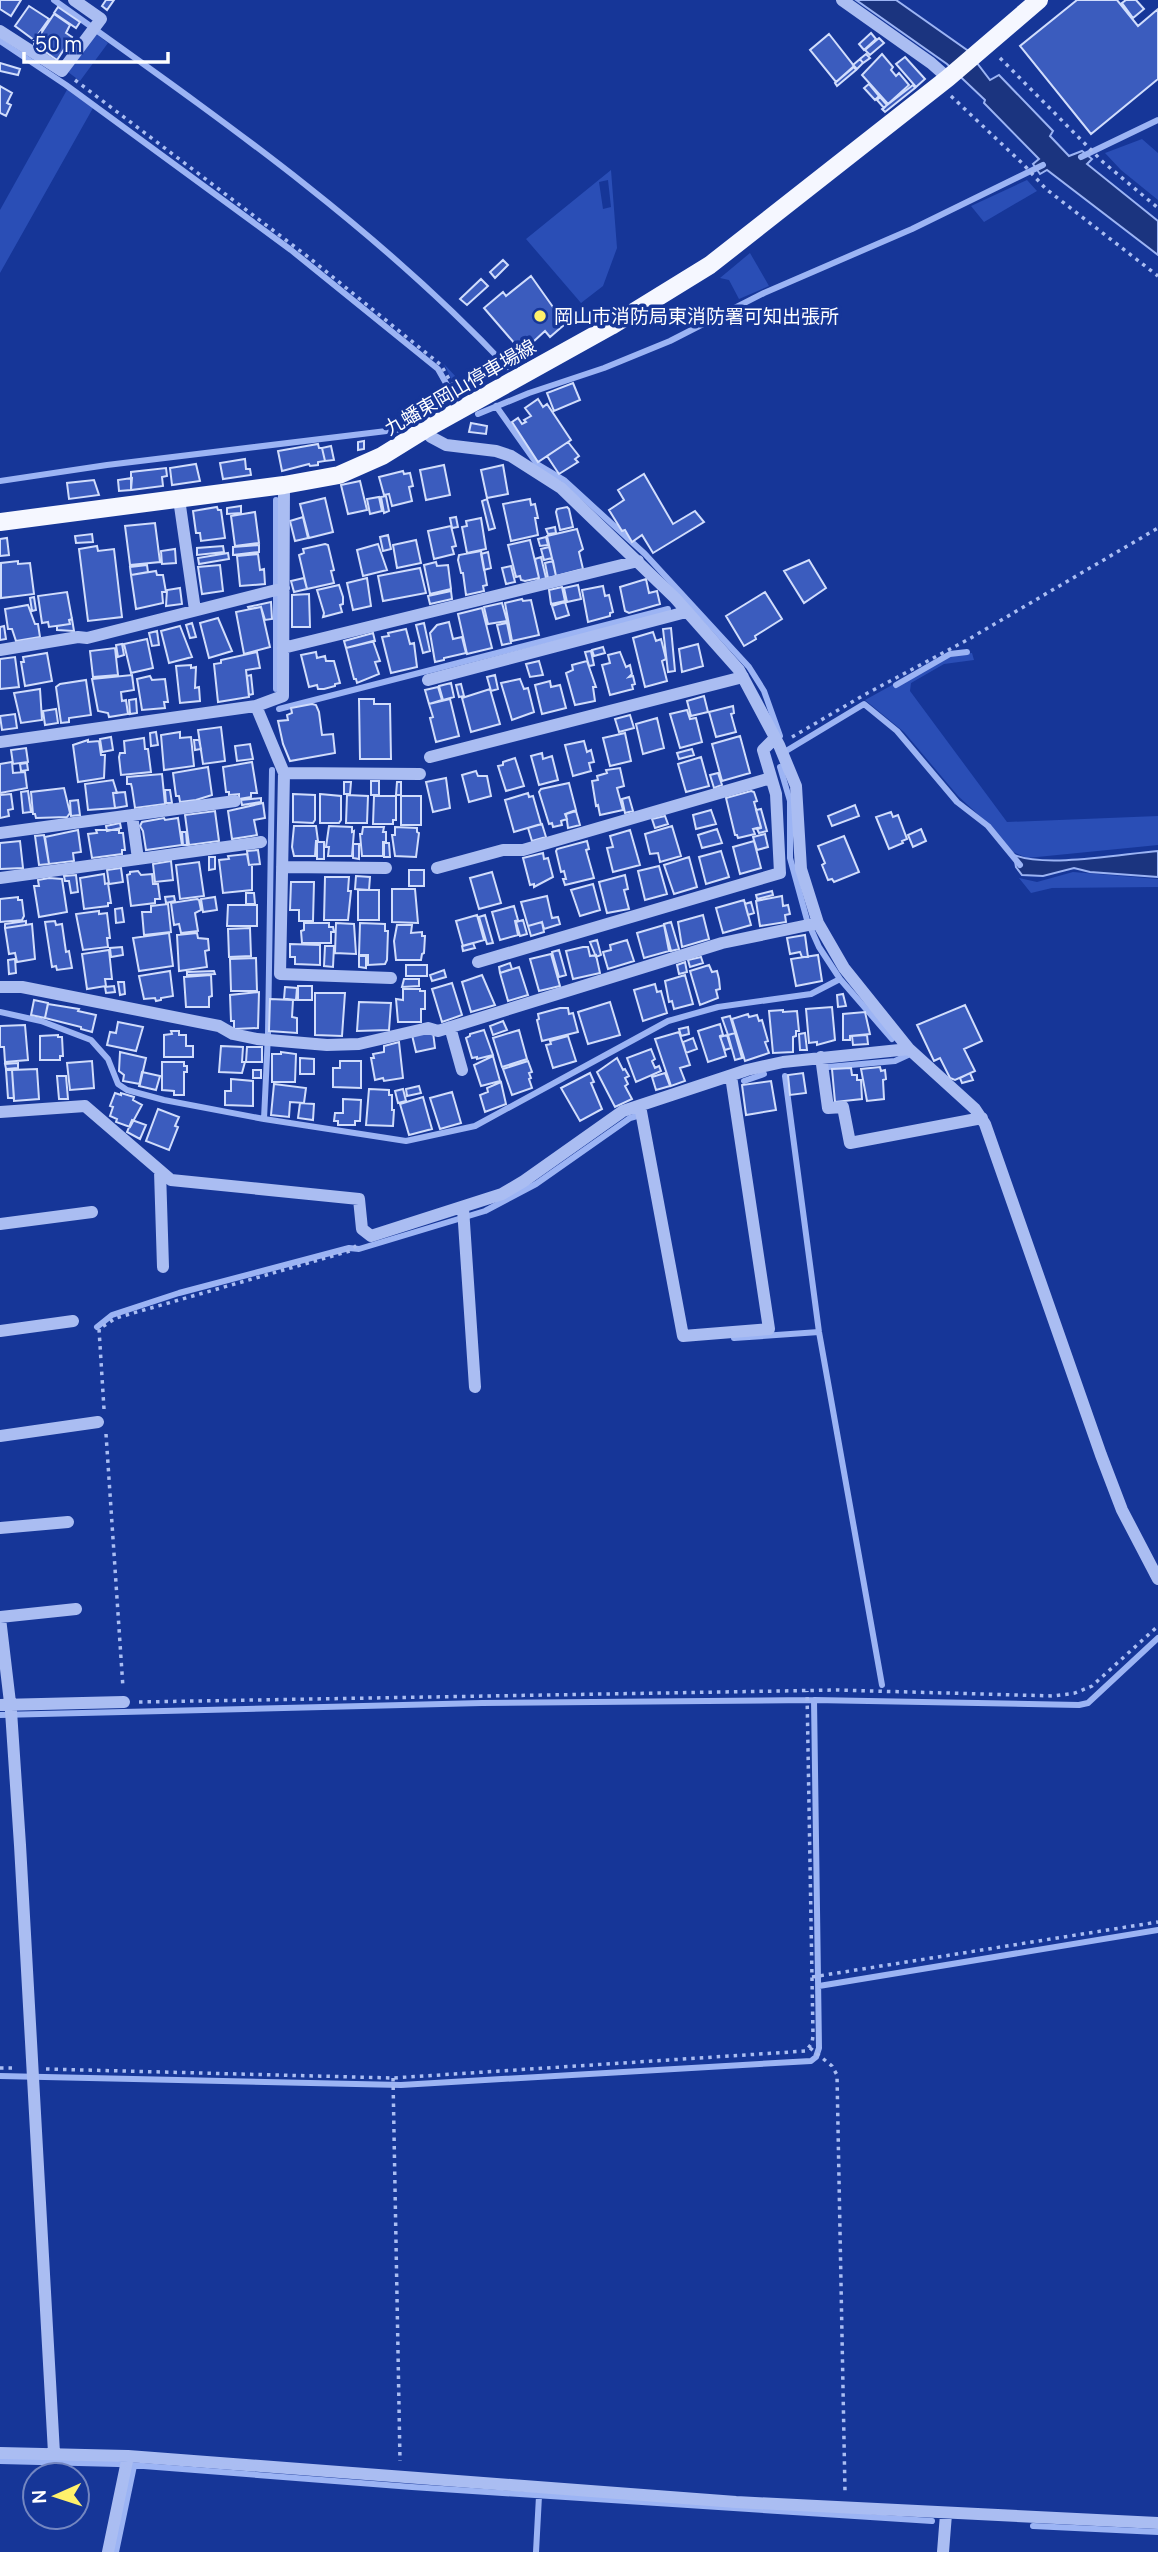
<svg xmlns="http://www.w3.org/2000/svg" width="1158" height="2552" font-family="Manrope,'Noto Sans JP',sans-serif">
<rect width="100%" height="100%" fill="#163698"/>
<path fill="#2a4eb6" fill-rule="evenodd" d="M96 34 108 43 80 81 68 72Z
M68 88 93 108 0 273V210Z
M1142 139 1158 153V200L1121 170 1105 153Z
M611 170 617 248 603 286 581 303 526 239ZM608 180 611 207 603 209 599 182Z
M1027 180 1037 191 984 222 971 206Z
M750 253 769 286 739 299 729 280 720 278Z
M444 364 469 391 460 396Z
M972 653 974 660 944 664 911 683 910 691 1007 822 1158 816V845L1027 858 1013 852 983 819 958 796 904 732 865 700 894 684 897 687 952 655Z
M1073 872 1158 879V887L1052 888 1031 893 1019 878 1037 882Z"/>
<path fill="#1b347f" stroke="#9cb4f4" stroke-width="2" d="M856 0H896L967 50 990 80 999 75 1053 131 1050 136 1069 156 1082 151 1092 159 1087 164 1158 221V255L1047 170 1040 174 1033 164 1039 159 984 103 985 100 947 64Z
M1158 851V877L1090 872 1074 868 1043 876 1022 875 1016 867 1014 855C1047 868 1121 854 1158 851Z"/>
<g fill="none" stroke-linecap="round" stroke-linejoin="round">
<path stroke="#9cb4f4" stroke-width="6" d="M54 0C212 113 374 225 507 367
M0 41 66 85 291 250 438 369 456 401
M1081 157 1158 120
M496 406 537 464 564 480 645 554 749 667 764 691 780 736
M478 414 529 393 604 368 670 341 764 293 912 229 1043 165
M0 481 107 465 403 429
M276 500V689
M896 685 950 654 967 652
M279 709 668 609
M786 751 864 704 897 731 957 802 988 826 1020 865
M840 979 892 1039
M0 1012 41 1021 91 1040 108 1059 118 1084 127 1090 164 1100 264 1119 406 1141 475 1126 668 1021 718 1007 811 994 840 979 819 947 807 920 790 858V801L780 767
M828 1067 895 1061 908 1055 906 1053
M785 1076 819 1332 882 1685
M744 1081 764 1074
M264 1119 268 1034 272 770
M97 1327 112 1315 179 1293 349 1248 359 1249 485 1211 536 1184 630 1118 637 1116
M734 1338 819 1332
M0 1715 482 1703 814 1700 1079 1705 1088 1703 1158 1638
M819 1986 1158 1930
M0 2076 401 2085 811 2061 816 2057 819 2048 814 1700
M0 2461 118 2464 412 2487 932 2521
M1033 2526 1158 2532
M116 2552 134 2466
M536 2552 539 2496"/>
</g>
<path fill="#3b5cbe" stroke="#d1ddfc" stroke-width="2" d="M0 0H21L11 16 0 9Z
M106 0H114L107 10 102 6Z
M1077 0H1117L1138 26 1158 9V79L1091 134 1020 46Z
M1126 0H1136L1144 9 1133 18 1122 3Z
M29 6 49 19 34 40 15 26Z
M58 7 80 22 76 28 54 13Z
M54 14 70 25 66 33 72 37 57 60 34 44Z
M871 33 876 39 864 50 859 44Z
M829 34 854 66 836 82 810 50Z
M879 38 884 43 870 55 865 50Z
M866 54 870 58 863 63 860 59Z
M882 54 893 67 891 70 896 76 899 73 909 85 888 104 862 75Z
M905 57 925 79 916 87 896 64Z
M860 59 863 63 857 69 853 65Z
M0 63 20 69 18 75 0 71Z
M854 67 856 70 837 86 835 83Z
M869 84 879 96 875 100 864 88Z
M913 85 915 88 885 112 882 109Z
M0 86 12 93 7 103 11 105 6 116 0 113Z
M880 97 887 105 884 108 877 100Z
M503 260 508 265 495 278 490 272Z
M531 276 565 324 550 337 545 331 522 352 484 308 503 292 506 296Z
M481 279 488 286 467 305 460 299Z
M573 383 580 400 554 411 547 393Z
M538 399 543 407 547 404 571 440 538 462 512 422 518 418 522 424 526 422 524 420 531 416 525 408Z
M471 423 487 426 486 434 469 432Z
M364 441V449L358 450V442Z
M568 442 579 456 575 459 578 462 559 474 547 456Z
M318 444 319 448H322L325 461 318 462V465L310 466 309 464 282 471 278 451Z
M331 446 334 460 325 461 322 448Z
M245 459 246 469H250L251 475 223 479 220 463Z
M196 464 200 481 172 485 170 468Z
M444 465 450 495 426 500 420 470Z
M503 465 508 494 487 498 481 470Z
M166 468 167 476 162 477 163 486 131 490V472Z
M403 471 404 474 410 473 413 486 409 487 412 501 392 506 389 494 384 495 379 477Z
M644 474 673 524 695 511 704 522 653 553 642 535 632 542 625 530 622 531 609 510 624 500 618 490Z
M132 478 131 490 119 491 118 480Z
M94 480 99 495 69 499 67 483Z
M360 481 367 510 348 514 341 485Z
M386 496 389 511 384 513 381 497Z
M379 497 382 511 370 514 367 499Z
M325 498 333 532 309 538 300 504Z
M487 499 495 528 489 530 482 501Z
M530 499 531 505 535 504 538 518H535L538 535 511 541 503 504Z
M241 506V513L227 514V508Z
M217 507 218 510H221L225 538 201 541 200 533H196L193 511Z
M567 507 569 509 573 527 560 530 556 512 557 509Z
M255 512 259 543 235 546 231 516Z
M303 517 308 538 295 541 290 521Z
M456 517 458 527 452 528 450 518Z
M481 518 486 549 467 553 462 527 467 526 466 521Z
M155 523 160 562 130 565 125 526Z
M451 526 456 546 452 547 454 554 434 559 428 531Z
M555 527 556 533 548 534 546 529Z
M577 529 583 549 579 552 583 569 556 576 547 536Z
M92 534 93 542 76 543 75 536Z
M388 535 391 549 383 551 380 537Z
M546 537 548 545 540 546 538 539Z
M7 538 9 555 0 556V539Z
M416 540 421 563 397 568 393 545Z
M530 540 539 578 525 581 521 580 520 576 516 577 508 545Z
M325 544 328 545 334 570 331 571 334 583 307 589 299 555 304 553 303 549Z
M378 544 387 570 363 576 357 550Z
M259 545V552L233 555V547Z
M97 546 98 551 114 549 122 617 88 621 79 549Z
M223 546 224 552 197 555V548Z
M549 547 552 558 544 560 541 549Z
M175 549 176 563 162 564 161 551Z
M481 551 487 585 483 586 484 591 466 595 463 573H461L458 560 459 555Z
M488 552 491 568 484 570 481 554Z
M228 553 229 559 199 564 198 558Z
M258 554 260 570 264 569 265 584 240 586 237 556Z
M541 557 546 578 538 581 539 578 535 559Z
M809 560 826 588 804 603 784 571Z
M18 561V564L30 563 34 594 1 598V563Z
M553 561 556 576 548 578 545 563Z
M436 562 437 566 448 565 451 589 430 594 424 565Z
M147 565 148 572 131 575 130 567Z
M220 565 223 591 202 594 198 567Z
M511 566 515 582 506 584 502 568Z
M420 568 426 593 383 601 378 576Z
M156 571 157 575H163L166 592H162L163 603 136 609 131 575Z
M304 578 307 589 294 592 291 581Z
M367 578 371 606 353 610 347 583Z
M646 579 649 593 657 591 660 604 629 613 625 611 620 587Z
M339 585 343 597V604L340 605 342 612 323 617 324 613 317 590Z
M578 585 581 599 567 602 564 588Z
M603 586 605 596 609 595 613 612 610 613V616L588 622 582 590Z
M562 587 565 601 551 604 549 590Z
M180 588 182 604 166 606 167 590Z
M451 591 452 599 430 604 428 596Z
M67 592 72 619 69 620 70 624 49 627 48 622 42 623 38 596Z
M765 592 782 619 755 636 756 639 744 646 726 616Z
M309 594 310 627H292V595Z
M34 597 36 610 32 611 30 598Z
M522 599 523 601 531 600 539 635 512 641 505 603Z
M271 602 272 619 265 620 261 607 249 609 248 607Z
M565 602 569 615 556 619 552 606Z
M502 603 507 621 488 624 484 607Z
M28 605 35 624H38L40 637 16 641 12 629H8L5 609Z
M261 607 270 647 244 654 236 612Z
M482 608 492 648 467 654 458 614Z
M218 618 232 651 209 658 200 623Z
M72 619 74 631 57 630V626L70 624 69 620Z
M449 622 453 639 462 637 466 653 444 658V660L435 662 430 633 437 625Z
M192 623 196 637 190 638 186 625Z
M424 623 430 651 423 653 416 625Z
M507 623 511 643 502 645 497 625Z
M4 626 6 639 0 640V627Z
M180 626 192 657 169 663 161 631Z
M671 628 675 671 668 672 663 629Z
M406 629 410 644 414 643 417 667 391 673 382 637 389 636 388 633Z
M157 631 159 645 152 646 149 633Z
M653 632 656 641 661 639 666 659 662 661 667 681 645 687 633 638Z
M373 633 375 641 346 648 344 641Z
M147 639 153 668 131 673 124 644Z
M373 641 380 661 375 662 379 674 357 683 356 679H354L346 648Z
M122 644 124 655 118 657 116 645Z
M698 644 703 666 682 672 679 649Z
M603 647 605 653 594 656 592 650Z
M115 648 118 675 93 677 90 651Z
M591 651 594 665 589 666 585 652Z
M257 652 260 668 246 670 249 697 218 702 214 664 221 663V660Z
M316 652 317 658 325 656 326 661H334L340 683 335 684V686L324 689H318L317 685 309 687 301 655Z
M620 652 626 667 630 665 632 674 629 677 633 676 635 684 632 685 633 689 610 695 602 665 610 663 608 655Z
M47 653 52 681 25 686 21 662H24L23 657Z
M15 657 19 687 0 689V659Z
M539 661 543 675 530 677 526 664Z
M587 661 596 687H593L595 701 575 705 566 673 573 670 572 665Z
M191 665V668L196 667 195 688 199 687 200 701 180 703 176 666Z
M132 675 134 690 121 692 122 701 126 700 128 714 109 717 108 713 98 711 92 679Z
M251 675 253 694 249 695 247 676Z
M495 675 498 689 491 691 487 677Z
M150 676 152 680 165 679 168 702H164L165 708 142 710 137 679Z
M520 679 524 689 528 688 534 712 512 720 501 683Z
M86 680 91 715 69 718V722L61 723 56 687 60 684Z
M550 681 551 687 560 685 566 708 542 714 535 685Z
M451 683 454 697 443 700 439 686Z
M461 684 464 696 459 697 456 685Z
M438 687 442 700 429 704 425 690Z
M40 689 42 720 21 723 14 693Z
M490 689 500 724 471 732 462 698Z
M704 696 708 712 691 716 687 701Z
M136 699 137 713 130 714 129 700Z
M359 699H374V704H390L391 759H360Z
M450 699 459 736 436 742 430 718 433 717 429 704Z
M312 704 316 705 319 712 322 735 333 734 335 753 290 761 283 744 278 721 288 720 287 715 292 713 291 708Z
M733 706 734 713 731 714 736 732 716 737 709 712Z
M56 709 58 723 45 725 43 711Z
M687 710 690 719 696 718 702 742 680 748 670 714Z
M15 714 17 728 2 730 0 716Z
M630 715 634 728 619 732 615 719Z
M657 718 664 748 643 754 636 724Z
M221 727 225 761 203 764 198 730Z
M156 732 158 745 151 746 150 733Z
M180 732V738L191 737 194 766 164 770 161 735Z
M625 733 631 761 610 766 603 738Z
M740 736 750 773 722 781 712 744Z
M111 737 113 750 102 752 100 739Z
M144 738 145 749H148L151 772 121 775 119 757 120 753H125L124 741Z
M88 740V742L99 741 101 755H105L104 778 78 782 73 745Z
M194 740H199L201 749 195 750Z
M584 741 587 752 591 750 594 762 589 763 591 771 573 776 565 745Z
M250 744 253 759 237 761 235 746Z
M26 748 28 762 13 764 11 750Z
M692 749 694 755 679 759 677 753Z
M542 753 543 759 552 756 558 780 539 785 531 756Z
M701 757 709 786 686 792 678 764Z
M515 758 524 786 506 791 498 766 503 765V762Z
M12 762 13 773 25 772 27 788 0 793V764Z
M252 762 257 793H251V797L239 799V794L229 795V792H226L223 767Z
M27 763 28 770 21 771 20 764Z
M208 767 212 795 196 800 180 802 179 796H176L173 773Z
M620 768 624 786 617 788 623 810 600 815 598 805 596 806 592 781 598 780 597 776 607 773 606 770Z
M476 771 478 776H487L491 796 469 802 462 775Z
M718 773 722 785 714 788 710 775Z
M162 774 165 804 135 808 132 788 131 784H127V777Z
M446 778 450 808 433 812 426 782Z
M113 780 117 793H113L115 808 88 810 85 784Z
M371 781H379V795H371Z
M344 782H351L350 794H344Z
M397 782H401V795H396Z
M569 783 576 810 565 814 567 819 561 821 562 825 553 827 552 823 549 824 539 792 541 789Z
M64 788 70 813 67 817 36 818 35 814H33L31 792Z
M165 790H170L172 803H166Z
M28 791 31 812 23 813 21 792Z
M751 791 754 792 757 801 754 802 761 827 753 829 755 834 738 838 737 835H735L726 798Z
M125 792 127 806 115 808 113 793Z
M528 793 529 797 533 796 541 824 514 832 505 800Z
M11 794 13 809 8 810 9 816 0 818V795Z
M293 794 315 795V820L313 823 293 822Z
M320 794 341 796V820L339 823H320Z
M347 795 368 796 367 823H346Z
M374 796H396V820H393V824H373Z
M401 796H421V825H401Z
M629 797 633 811 625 813 622 799Z
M261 798V802L242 805 241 800Z
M78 800 80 815 71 816 70 801Z
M263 803 265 818 254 820 257 835 232 839 228 811Z
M855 805 859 816 832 826 828 816Z
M761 809 767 831 759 833 757 829 761 828 756 810Z
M711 810 716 824 696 829 693 815Z
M215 811 219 841 189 845 185 815Z
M576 811 580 825 568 828 566 814Z
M891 812 893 817 898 815 907 839 902 841 903 843 889 849 876 817Z
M665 816 668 824 655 828 652 819Z
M164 818 165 820 178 818 182 845 146 850 143 831 140 826 142 822Z
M120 823 121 828 107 831 106 826Z
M542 824 546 837 532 841 528 828Z
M294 826H316L318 841H316L315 856H294L292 847Z
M329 826 352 827V832L354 831 352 856H328L329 847H326Z
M672 826 681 856 660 862 658 853 650 854 645 834Z
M363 827H384L383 832H386V842H383V856H362L360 834H362Z
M395 827 417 828V832L419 833 416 857 395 856 392 835H395Z
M717 829 722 843 702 848 698 835Z
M921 829 926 841 913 847 908 835Z
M78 830 81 852 73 853 74 861 49 864 45 837Z
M96 830H119V833H123L125 850H122V854L92 858 88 834 97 833Z
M630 830 640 865 613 872 607 848 613 847 610 836Z
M182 832H186L187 845H183Z
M765 834 768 847 757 850 753 837Z
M44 835 49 864 39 865 35 836Z
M844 836 859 872 834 882 832 879 828 880 822 865 825 863 818 846Z
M20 841 23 868 0 869V843Z
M587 841 589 849 586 850 594 878 565 885 563 879H566L564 871 561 872 556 851 557 849Z
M754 841 761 868 740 874 733 847Z
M317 842H324V859H317Z
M384 843H389L390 857H384Z
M353 844H359V859L353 858Z
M258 850 260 864 249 865 247 851Z
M721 851 729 877 706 884 699 857Z
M543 853 544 859 548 858 553 877 534 887V884L530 885 523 858Z
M247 854 249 865H252V890L223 893 219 860 229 859 228 856Z
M209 857H215V869L209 870Z
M689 857 697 887 674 894 664 865Z
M171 861 173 880 155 882 153 864Z
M199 862 204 896 180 899 176 865Z
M659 866 667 894 645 900 638 871Z
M121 868 123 882 109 884 107 870Z
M409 870H424V886H409Z
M138 871 141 875 152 874 153 884H158L160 899H155V903L131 906 127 875 130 874V872Z
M492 872 501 903 479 909 470 878Z
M104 874 105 884 108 883 111 903H108V906L84 909 80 878Z
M76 875 78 892 71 893 69 881H65L64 876Z
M625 875 628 889 624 890 629 909 607 913 599 882Z
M356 876 370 877 369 890 355 889Z
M325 877H349L348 891H351L348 920H324Z
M49 878 62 879 67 912 39 917 34 886H39L38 880Z
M291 882H314L313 921H299V910H290Z
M593 884 600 910 580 916 571 890Z
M392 889H415L418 923 392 922Z
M358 890H379V920H358Z
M772 891 773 895 757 899 756 895Z
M246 893H254L255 904H246Z
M174 896 175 901 166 903 165 897Z
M547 896 552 918 558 917 560 924 544 929 542 922 528 926 521 902Z
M782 896 783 906 788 905 790 914 785 915 786 922 760 926 756 901Z
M18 897V900H22L24 916 22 920 0 922V899Z
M215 897 217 910 203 912 201 899Z
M197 899 199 900 201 910 195 913 198 931 181 933 179 924 174 925 171 903Z
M744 900 751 925 723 933 716 908Z
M751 902 754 913 748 915 745 904Z
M168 904 171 932 144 935 142 912H151V906Z
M228 905H257V926H227Z
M514 906 518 920 515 921 518 935 500 940 492 912Z
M122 908 124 922 116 923 115 909Z
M99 911V914L107 913 110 938H107L108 947 83 950 76 914Z
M477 915 484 940 463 946 456 921Z
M485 915 493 943 487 944 479 917Z
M703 915 709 939 682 947 678 922Z
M523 920 527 934 520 936 516 922Z
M26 921V925L5 928V924Z
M55 921 56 925 62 924 66 952 69 951 72 968 57 970 56 966 52 967 45 922Z
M542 922 544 932 531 936 528 926Z
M671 922 679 949 671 951 664 924Z
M304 923H329V927H333L334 932H331V943H302L301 931 304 930Z
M336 923 354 924 356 954 335 953Z
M360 923 385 924V931H388L387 960 385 964 368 965V955H359Z
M32 924 35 959 17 962 15 953 9 954 5 928Z
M397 925H412L411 933 422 932V936H425L424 953 422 954 421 960H396L394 941Z
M664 925 669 951 644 958 637 933Z
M250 928 251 956 229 957 228 929Z
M169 933 173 966 139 971 133 938Z
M197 933 198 938 208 939 209 950 205 951 207 967 179 971 177 935Z
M805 935 808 957H802L800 952 790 954 787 938Z
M597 940 601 955 596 957 590 942Z
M627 940 634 961 608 969 603 952 611 950 610 945Z
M473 943 475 948 463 951 462 946Z
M290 944 320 945V965L295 964V957H290Z
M325 946H334L333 967 324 966Z
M122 947 123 955 111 957 110 948Z
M583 947H588L590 956 596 955 600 973 573 979 566 951Z
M109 950 112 979H105L106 986 87 989 82 954Z
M559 950 566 975 559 977 552 952Z
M551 954 560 986 539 991 530 959Z
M818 955 822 981 796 986 791 959Z
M359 956H366V968L359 967Z
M701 957 703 963 690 967 688 960Z
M256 958 257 991H231L230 959Z
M15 959 16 973 9 974 8 960Z
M685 962 687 972 679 974 677 965Z
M510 963 512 969 500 973 499 967Z
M406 965H427V976H406Z
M709 965 712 972 717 971 719 979 720 989 716 990 718 998 700 1005 690 971Z
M519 967 528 995 508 1001 500 973Z
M444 970 446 977 432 981 430 975Z
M170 971 173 996 161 998V1000L156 1001 155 998 144 999 139 976Z
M214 971 215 974 187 975V972Z
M211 975 212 996 209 997V1007H186L184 977Z
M482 975 495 1005 471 1012 462 982Z
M685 975 693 1004 674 1009 672 1001 669 1002 665 981Z
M404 979H419V986L402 987Z
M118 982H124L125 994 120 995Z
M452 983 462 1015 442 1022 432 989Z
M655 984 657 992 661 991 667 1013 643 1021 634 990Z
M114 986 115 992 106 993 105 987Z
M298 986H312V1000H298Z
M285 987 297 988 296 1000 284 999Z
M403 989H420V991H425V1009H421V1022H398L396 999 403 1000Z
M259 992 258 1028 234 1029V1021H231L230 995Z
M315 993H345L342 1036 315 1035Z
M843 994 846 1006 838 1007 837 995Z
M270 999 293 1000 292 1017 297 1018V1033L269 1031Z
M34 1000 48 1003 45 1018 31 1015Z
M359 1002 391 1003 389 1030 357 1031Z
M610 1002 620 1035 588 1044 578 1012Z
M48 1004 79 1009 78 1011 96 1015 92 1032 81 1029V1027L45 1018Z
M965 1005 982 1041 964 1049 975 1071 955 1080 950 1078 940 1058 934 1061 917 1025Z
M832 1007 835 1040 817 1045V1042L809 1043 806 1009Z
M560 1008H568L569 1014 573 1013 578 1032 542 1041 537 1020 539 1019 538 1014Z
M783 1010V1012L797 1011 799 1031H796V1036L793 1037V1052L773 1053 769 1011Z
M865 1012 870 1034 850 1036V1040H843V1014Z
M748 1014 749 1017 757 1015 759 1021 762 1020 768 1041 765 1042 769 1053 745 1061 732 1019Z
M730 1016 735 1033 728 1035 722 1018Z
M503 1021 507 1030 493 1035 490 1026Z
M118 1022 143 1027 136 1051 107 1045 110 1032 116 1033Z
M720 1024 723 1035 720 1036 726 1056 708 1062 698 1031Z
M25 1025 28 1060 5 1062 4 1047H0V1026Z
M688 1027 689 1034 681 1036 679 1029Z
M484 1030 493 1055 477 1059V1057L472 1058 466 1038 470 1036V1034Z
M519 1030 527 1059 502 1067 493 1038Z
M171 1031H179V1035H186V1046H193V1057H164V1035L172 1034Z
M433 1032 435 1048 416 1052 412 1035Z
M679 1032 690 1065 680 1068 685 1081 671 1086 655 1039Z
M735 1033 742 1058 735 1060 728 1035Z
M805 1033 807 1050H800L799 1034Z
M58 1035V1037H62L63 1056H60V1060H40V1036Z
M727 1035 731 1048 725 1050 720 1037Z
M867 1035 868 1044 853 1045 852 1036Z
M568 1036 576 1061 553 1068 546 1045 551 1044 550 1041Z
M693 1038 697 1049 686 1053 683 1042Z
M399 1042 403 1078 384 1081 383 1078 375 1080 371 1058H374L373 1054 384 1052V1046Z
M221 1046 243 1047 242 1062H245L242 1073 219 1072Z
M247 1047H262V1062H246Z
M651 1049 655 1059 652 1061 655 1068 659 1066 661 1071 636 1082 627 1058Z
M120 1052 146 1058 140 1084 123 1081 124 1075 119 1071Z
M281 1052 296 1054 295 1082H272V1054H281Z
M493 1056 500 1081 481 1086 474 1065Z
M300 1058 314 1059V1074H300Z
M617 1058 623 1070 625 1069 629 1076 625 1078 628 1084 625 1086 632 1099 615 1107 597 1072Z
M92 1061 94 1088 70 1090 67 1063Z
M340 1061H361V1088L333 1087V1068H340Z
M528 1061 532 1072 529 1073 531 1078 529 1079 532 1088 512 1095 503 1069Z
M162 1062H184V1066H187V1072H184V1095H174V1091L162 1090Z
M18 1063V1068L6 1069 5 1064Z
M880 1067 881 1071 885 1070 886 1079 883 1080 884 1099 867 1101 861 1069Z
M851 1068 852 1075H857V1080H861L862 1099 835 1102 832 1069Z
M37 1069 39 1099 14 1101 12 1070Z
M6 1070H12L14 1098H8Z
M253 1070H261V1078H253Z
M142 1072 160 1076 156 1090 139 1086Z
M590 1073 594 1082 591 1083 602 1109 580 1121 561 1088Z
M665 1073 670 1086 656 1090 652 1077Z
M803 1073 806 1093 790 1095 788 1075Z
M970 1073 973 1080 962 1083 960 1078Z
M57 1076H66L68 1099H59Z
M231 1079 253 1081V1106L225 1105V1091H231Z
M771 1081 776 1110 746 1115 742 1085Z
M501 1082 506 1104 485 1112 480 1095 488 1092 487 1088Z
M274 1084 306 1088 304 1103 290 1102 289 1117 271 1115Z
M419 1086 421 1093 407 1096 406 1089Z
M369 1089 389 1090V1095H392V1110H394L393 1126 366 1125Z
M403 1089 406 1101 398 1103 395 1091Z
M452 1092 461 1123 440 1129 430 1098Z
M115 1093 121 1095V1093L134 1097 133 1100 142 1105 130 1127 116 1122 117 1119 110 1116 113 1107 110 1106Z
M423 1097 432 1129 409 1135 400 1104Z
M343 1099 361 1100 360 1121H355V1125H338V1121H334L335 1113H343Z
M300 1103 314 1104 313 1120 298 1118Z
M158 1109 179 1117 175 1126 178 1127 169 1150 146 1141Z
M132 1120 146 1125 140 1139 127 1132Z"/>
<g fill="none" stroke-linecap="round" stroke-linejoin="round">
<path stroke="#aabdf2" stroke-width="3.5" stroke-dasharray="3.5 5" stroke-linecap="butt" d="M1000 58 1103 162 1158 208
M75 80 307 256 441 365 457 393
M951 96 1023 164 1046 189 1158 276
M792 737 864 695 969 639 1158 528
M104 1409 99 1329 116 1318 350 1251 357 1245
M106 1434 123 1688
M139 1702 837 1690 1054 1696 1075 1693 1092 1686 1158 1626
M812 1977 1158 1922
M810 2048 832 2066 837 2075 845 2492
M0 2068H17
M46 2069 393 2078 806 2051 812 2043 813 2036 807 1691
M393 2078 400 2461"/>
<path stroke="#aabdf2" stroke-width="12" d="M842 0 931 63 948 78
M0 31 62 71 101 19 74 0
M424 430 431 437 446 445 496 451 511 456 561 488 675 598 739 670 779 745 796 786 801 869 818 923 844 968 909 1049 975 1109 985 1124 1101 1455 1122 1510 1158 1579
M179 499 195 610
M283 648 638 561
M0 650 78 637 87 638 284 588
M428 680 686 612
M256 706 284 773 280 974 391 978
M0 742 256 706 283 696 284 485
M430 757 743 677
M284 773 420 774
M132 815 138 859
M0 833 235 801
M282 867 386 868
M437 868 503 850H523L771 778
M0 878 261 842
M478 962 780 873 776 794 763 750 775 738
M0 987H22L219 1026 233 1034 257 1039 327 1045 359 1044 428 1028 438 1031 722 943 818 923
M450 1027 462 1070
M821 1057 828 1108 843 1107 850 1143 982 1118
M640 1106 683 1336 769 1329 731 1076
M0 1112 85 1106 171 1180 359 1199 362 1229 371 1236 502 1194 524 1181 623 1111 747 1070 783 1062 909 1049
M160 1171 163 1267
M463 1208 475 1387
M0 1224 92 1212
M0 1331 73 1321
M0 1436 98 1422
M0 1528 68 1522
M0 1617 76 1609
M0 1618 11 1711 20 1845 54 2453
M0 1705 124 1702
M0 2453 128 2456 736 2502 1158 2523
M108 2552 128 2456
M943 2552 946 2514"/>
<path stroke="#f5f7ff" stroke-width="18" d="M0 522 284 485 339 475 382 456 424 430 611 326 710 265 948 78 1039 0"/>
</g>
<circle fill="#fff16b" stroke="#163698" stroke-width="2.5" cx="540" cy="316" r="7"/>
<g text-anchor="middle" stroke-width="7" stroke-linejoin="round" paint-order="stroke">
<g font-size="19" fill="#fff" stroke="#163698" text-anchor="start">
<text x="554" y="323">岡山市消防局東消防署可知出張所</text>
</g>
<g font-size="19" fill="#fff" stroke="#163698">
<text transform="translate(460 387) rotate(-30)" y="7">九蟠東岡山停車場線</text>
</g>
</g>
<g transform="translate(56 2496) rotate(267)"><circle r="33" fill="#163698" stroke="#7386c1" stroke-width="2"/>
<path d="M0-5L12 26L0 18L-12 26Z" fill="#fff16b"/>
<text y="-10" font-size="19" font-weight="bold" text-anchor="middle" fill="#ffffff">N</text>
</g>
<path d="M24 52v10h144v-10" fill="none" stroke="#ffffff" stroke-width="3.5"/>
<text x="35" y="52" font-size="21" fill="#ffffff" stroke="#163698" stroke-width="5" paint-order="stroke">50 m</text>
</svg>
